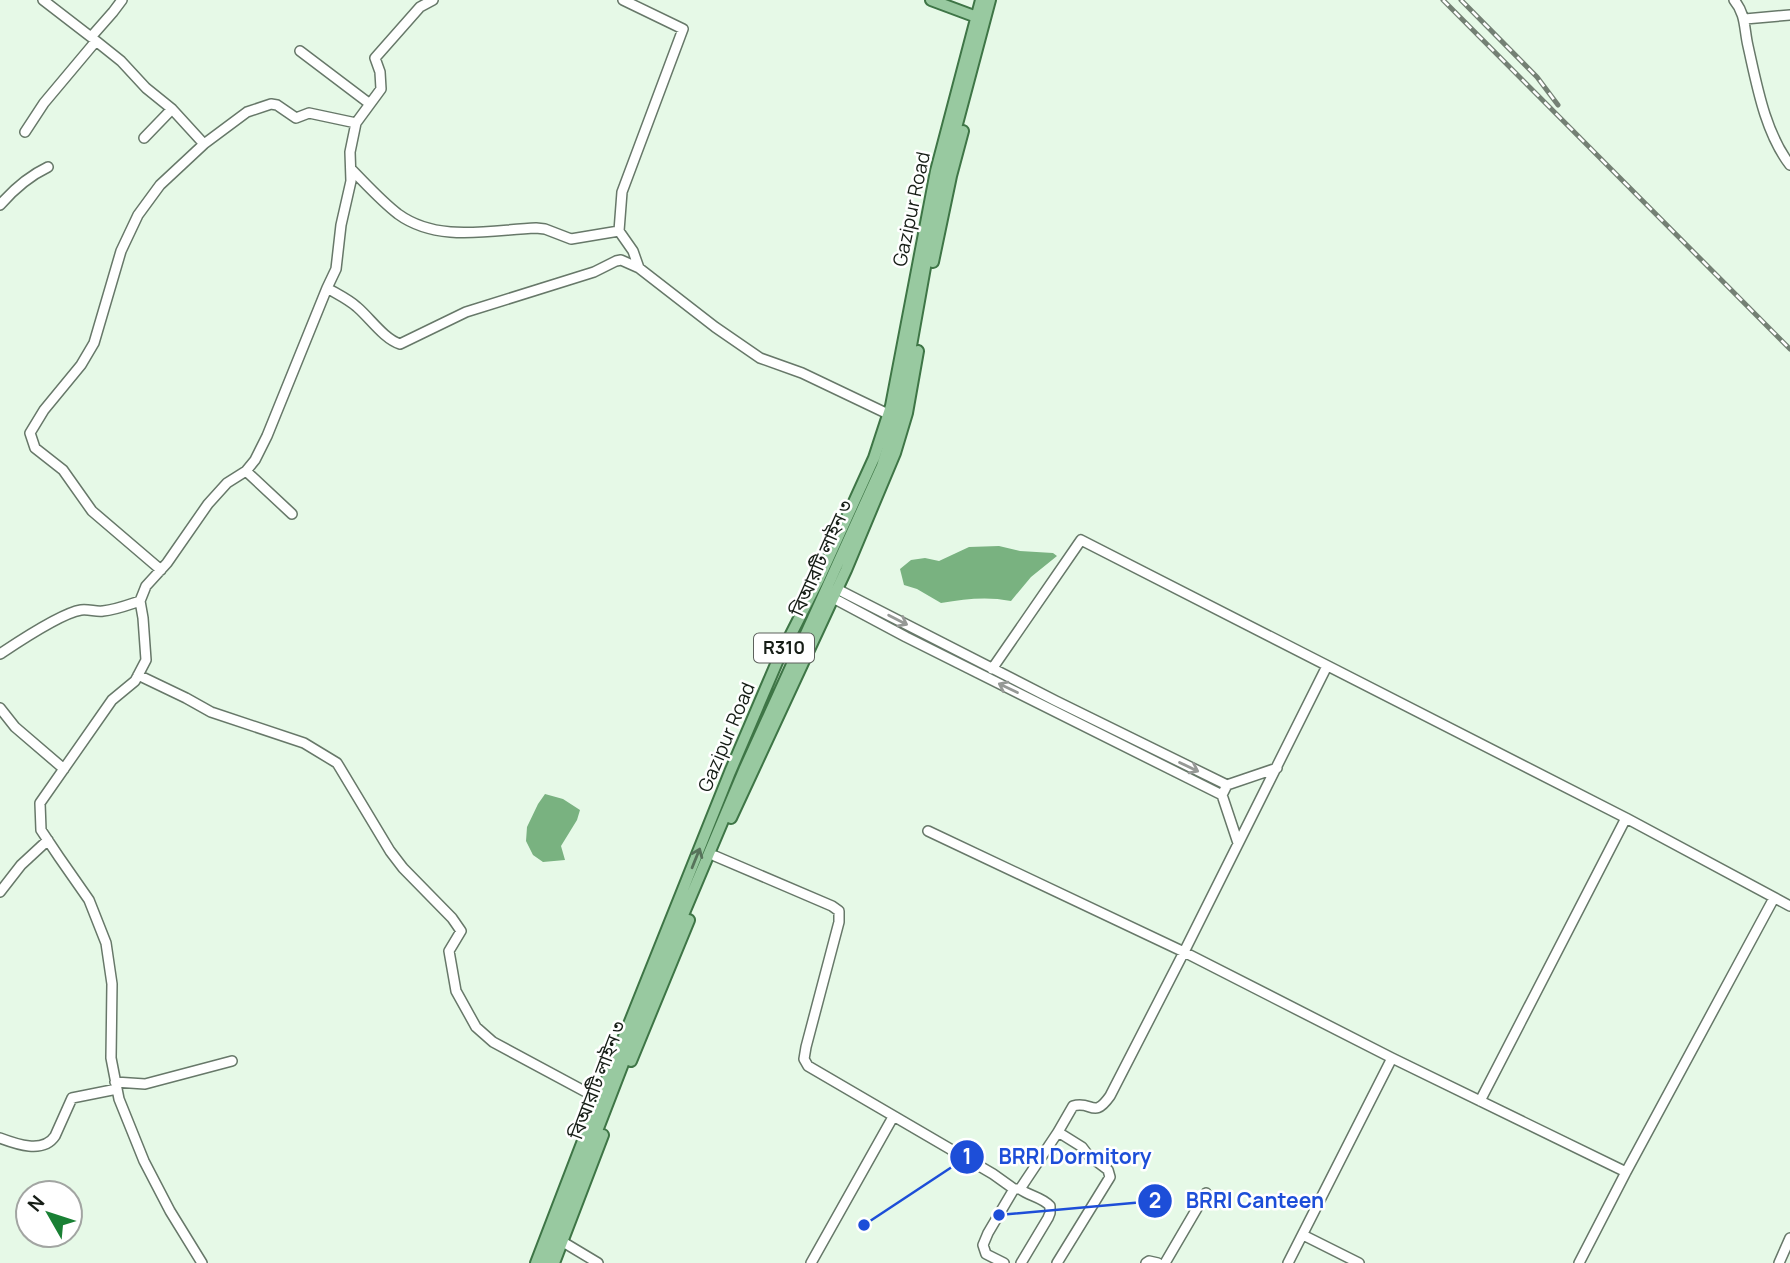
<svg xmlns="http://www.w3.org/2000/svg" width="1790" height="1263" font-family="Manrope,'Noto Sans Bengali',sans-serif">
<rect width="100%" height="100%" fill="#e6f9e7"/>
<path fill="#79b280" d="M999 546 1020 551 1053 553 1057 556 1031 577 1011 601C986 596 966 599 941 603L917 589 904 585 900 569 911 560 925 558 939 561 969 547Z
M545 794 563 799 580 810 577 820 561 846 565 860 543 862 533 855 526 841 527 827 538 804Z"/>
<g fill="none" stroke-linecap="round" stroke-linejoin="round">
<g stroke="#677869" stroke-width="12">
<path id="minor" d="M43 0 91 37 113 12 122 0
M623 0 683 29 622 192 619 231 633 251 639 268 715 327 760 358 802 373 888 414
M1734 0C1746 14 1744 29 1748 46 1757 86 1765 132 1790 165
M1745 19 1790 15
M300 51 370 104
M25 132 44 103 96 41 121 61 146 88 172 109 204 144
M144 138 172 109
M351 169C366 184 381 201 398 214 438 243 490 230 536 228L545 229 571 239 619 231
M0 205C14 189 29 176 48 167
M327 288C337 294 348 299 357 307 370 318 384 339 400 344L466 312 594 272 616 261 621 260 639 268
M246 471 292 514
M161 570 92 511 63 470 35 448 30 433 44 410 81 365 94 343 121 251 138 215 160 185 204 144 247 112 271 104 277 105 296 118 309 113 356 123
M837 589 1056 701 1227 785
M833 598 906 637 1222 795
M0 654C18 642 61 613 81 610 89 609 96 612 103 611 115 610 128 605 140 601
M992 669 1081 540 1626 818
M138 675 186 698 211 712 304 743 337 763 390 851 403 868 452 918 461 931 449 951 456 991 476 1027 493 1042 599 1099
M0 708 15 727 64 769
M928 831 1184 952 1392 1058 1626 1172
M1238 843 1222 795 1227 785 1277 768
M715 856 832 906 839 911V922L806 1047 804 1059 808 1066 993 1174 1014 1189 988 1233 983 1245 986 1254 1004 1263
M0 892 21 865 48 840
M115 1082 145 1084 232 1061
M1480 1101 1626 818 1790 906
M0 1138C16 1144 43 1154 55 1136L72 1098 117 1089
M1014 1189H1020L1058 1132 1073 1106C1092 1100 1093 1120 1110 1096L1184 952 1327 666
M1020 1189C1029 1196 1042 1197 1050 1206V1213L1048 1218 1021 1263
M1303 1235 1359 1263
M563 1242 598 1263
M202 1263 170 1211 144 1161 119 1099 111 1058 112 984 106 943 89 900 59 857 41 830 40 803 112 700 135 681 146 660 143 618 140 601 146 586 167 563 208 504 227 483 246 471 255 460 267 436 327 288 336 269 341 225 351 181 350 152 356 123 381 89 380 72 375 58 420 7 433 0
M811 1263 893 1117
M1057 1263 1110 1177 1108 1170 1088 1155 1082 1147 1058 1132
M1146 1263 1149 1261 1158 1263
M1165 1263 1206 1193
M1288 1263 1392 1058
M1579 1263 1626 1172 1774 898
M1779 1263 1790 1238"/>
</g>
<g stroke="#3e7546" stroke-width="14">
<path id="major" d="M931 0 982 19
M933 262 951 176 963 131
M731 818 846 570 895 453 907 413 918 351
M631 1061 689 920
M536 1263 599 1099 730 772 777 662 819 579 874 458 891 406 936 171 981 0
M546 1263 651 991 745 768 882 466 899 413 932 228 944 173 990 0
M554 1263 603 1135"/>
</g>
<use href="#minor" stroke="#fff" stroke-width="9"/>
<use href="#major" stroke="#98c9a0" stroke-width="10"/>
<g stroke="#748074" stroke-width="5">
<path id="rail" d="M1443 0 1790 349
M1461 0 1537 77 1558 105"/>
</g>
<use href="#rail" stroke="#fff" stroke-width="2.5" stroke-dasharray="8" stroke-linecap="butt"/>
</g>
<defs><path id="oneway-shaft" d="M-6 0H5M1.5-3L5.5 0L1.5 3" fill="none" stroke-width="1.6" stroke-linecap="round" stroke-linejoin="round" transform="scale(1.75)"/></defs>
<g stroke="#969996">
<use href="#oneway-shaft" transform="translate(898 620) rotate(27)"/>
<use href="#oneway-shaft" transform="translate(1008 688) rotate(-154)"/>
<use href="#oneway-shaft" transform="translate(1189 767) rotate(26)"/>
</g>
<use stroke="#57735b" href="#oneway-shaft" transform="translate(696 858) rotate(-68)"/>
<g text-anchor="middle" stroke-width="5" stroke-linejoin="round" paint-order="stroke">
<rect fill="#fff" stroke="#5c615c" stroke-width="2" x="754" y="633.5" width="60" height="29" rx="5"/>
<g font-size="18" font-weight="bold" fill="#161d16">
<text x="784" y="654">R310</text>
</g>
<g font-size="19" fill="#161d16" stroke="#fff">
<text transform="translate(911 209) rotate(-78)" y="7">Gazipur Road</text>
<text transform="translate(821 558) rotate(-66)" y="7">বিআরটি লাইন ৩</text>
<text transform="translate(726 737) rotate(-67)" y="7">Gazipur Road</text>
<text transform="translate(597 1080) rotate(-69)" y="7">বিআরটি লাইন ৩</text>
</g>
</g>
<path fill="none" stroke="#1d4ed8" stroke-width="2.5" d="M864 1225L967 1157M999 1215L1155 1201"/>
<g fill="#1d4ed8" stroke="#fff" stroke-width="2.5">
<circle cx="864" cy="1225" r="7"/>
<circle cx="999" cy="1215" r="7"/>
<circle cx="967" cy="1157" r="18"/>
<circle cx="1155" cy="1201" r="18"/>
</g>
<g font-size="21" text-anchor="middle" font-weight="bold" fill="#fff">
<text x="967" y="1164">1</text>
<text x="1155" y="1208">2</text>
</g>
<g font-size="21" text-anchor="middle" font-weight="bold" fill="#1d4ed8" stroke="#fff" stroke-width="5" stroke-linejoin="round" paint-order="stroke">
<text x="1075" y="1164">BRRI Dormitory</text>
<text x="1255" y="1208">BRRI Canteen</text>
</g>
<g transform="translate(49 1214) rotate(309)"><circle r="33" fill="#ffffff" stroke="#a2a5a2" stroke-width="2"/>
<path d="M0-5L12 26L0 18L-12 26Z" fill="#198034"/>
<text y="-10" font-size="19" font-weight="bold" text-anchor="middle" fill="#161d16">N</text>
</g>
</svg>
